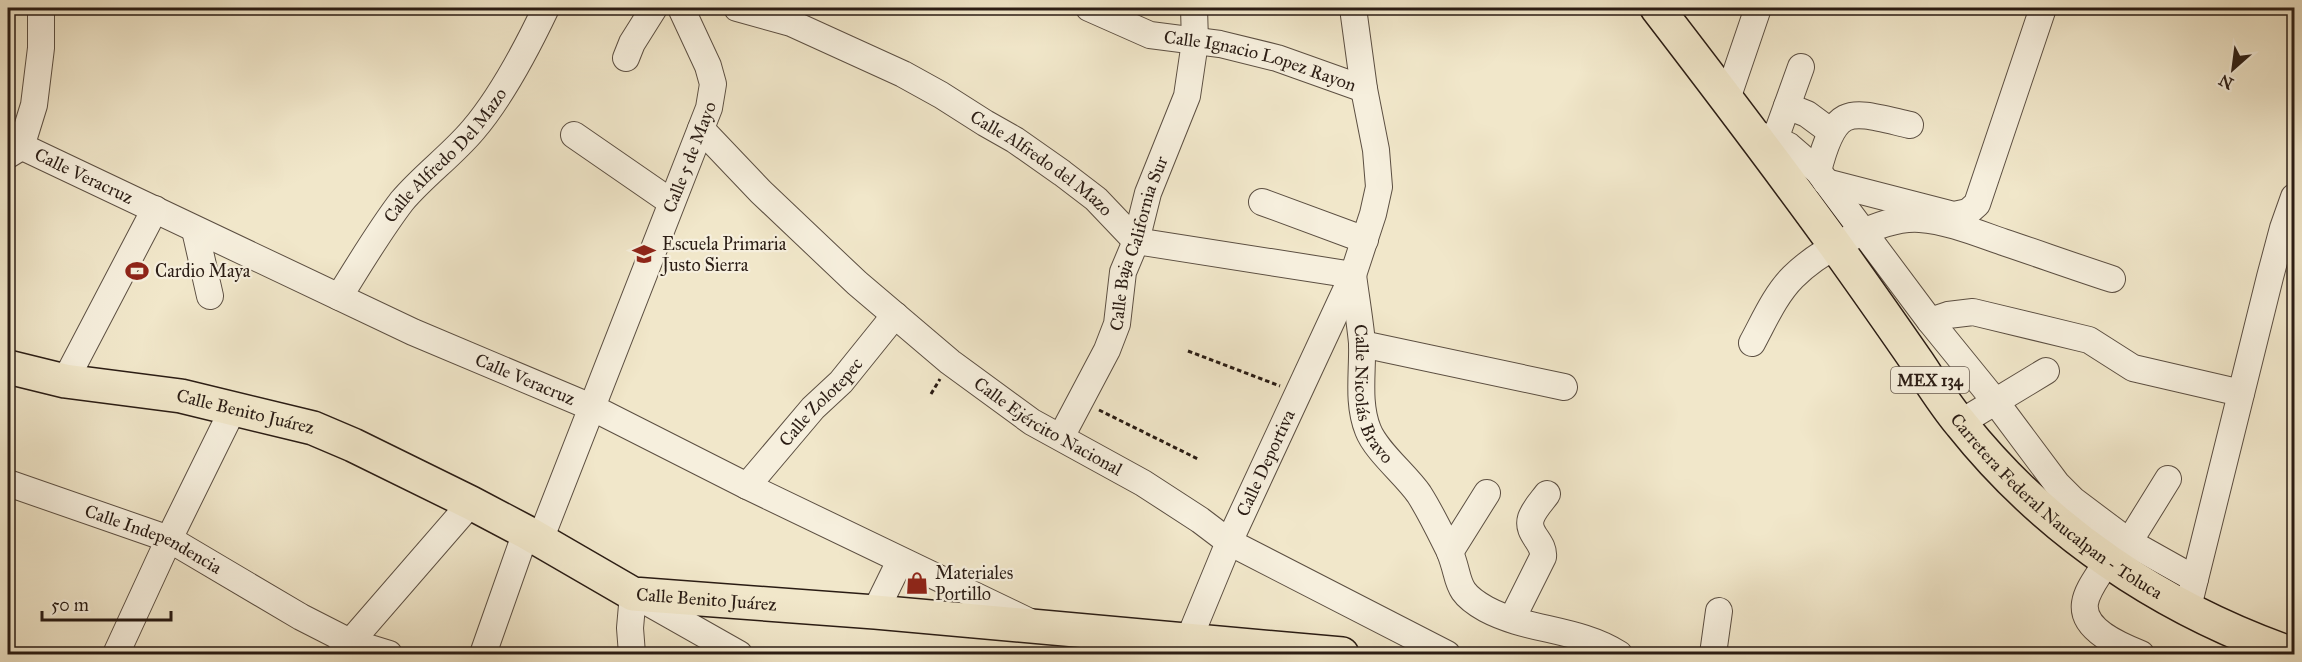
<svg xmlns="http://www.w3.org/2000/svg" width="2302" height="662" font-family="'IM FELL Great Primer',serif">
<rect width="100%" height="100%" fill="#f1e7ca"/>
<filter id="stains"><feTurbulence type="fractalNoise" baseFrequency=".00333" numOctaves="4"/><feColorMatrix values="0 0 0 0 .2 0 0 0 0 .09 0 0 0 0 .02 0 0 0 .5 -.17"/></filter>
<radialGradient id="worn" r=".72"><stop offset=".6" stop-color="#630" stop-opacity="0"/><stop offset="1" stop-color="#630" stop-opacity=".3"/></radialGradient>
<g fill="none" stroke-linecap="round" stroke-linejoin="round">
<g stroke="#5c4f42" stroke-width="28">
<g id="minor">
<path id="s1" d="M737 8 791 23 903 74 941 95 985 123 1015 140 1062 173 1096 199 1136 241 1353 275"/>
<path id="s2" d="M1089 8 1150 35 1220 44 1277 58 1364 89"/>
<path d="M626 58 632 43 654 8"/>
<path d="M1727 99 1758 8"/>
<path d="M1787 106 1807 114 1830 131"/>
<path id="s3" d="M701 129 761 192 857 283 950 362 1032 422 1143 483 1200 520 1229 542 1447 654"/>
<path d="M1754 134 1775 139 1789 146 1818 171 1930 321 1995 401 2057 484 2073 500 2129 542 2195 579"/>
<path d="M574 135 671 202"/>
<path d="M1775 139 1801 67"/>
<path id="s4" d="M8 140 413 332 591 407 747 486 1028 621"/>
<path d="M8 155 21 147 34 105 41 48V8"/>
<path d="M1818 171C1836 102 1849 111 1910 125"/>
<path d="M1826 182 1954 215 1968 212 1977 204 2043 8"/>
<path d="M1262 202 1365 240"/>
<path d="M195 230 210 296"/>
<path id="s5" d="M1353 275C1356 298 1360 321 1362 343 1363 371 1357 403 1368 430 1376 451 1406 475 1419 494 1430 511 1440 532 1449 550 1462 580 1452 590 1486 609 1527 631 1578 628 1619 654"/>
<path id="s6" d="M339 297C359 265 379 231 402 201 424 175 451 156 473 130 502 96 527 48 546 8"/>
<path d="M1930 321 1948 315 1973 312 2089 340 2133 368 2241 393"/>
<path d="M1752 343C1764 321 1775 295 1793 277 1819 251 1882 216 1920 219 1948 221 1977 233 2003 242 2039 254 2075 267 2112 279"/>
<path d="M1362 344 1564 387"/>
<path d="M65 381 155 209"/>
<path d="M1960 423 2046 371"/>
<path id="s7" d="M1061 437 1107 350 1117 324 1123 272 1136 241 1148 193 1187 96 1195 42 1194 8"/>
<path id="s8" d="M8 483 169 539 301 617 350 642 389 654"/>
<path id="s9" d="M747 486 813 408 841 382 895 315"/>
<path id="s10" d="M540 540 709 108 713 84 708 66 681 8"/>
<path d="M2129 542 2168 479"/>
<path d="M1450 552 1487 493"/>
<path d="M2107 561C2100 574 2087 589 2085 603 2081 630 2121 646 2141 654"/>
<path d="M2191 595 2270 277 2283 228 2294 197"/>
<path d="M875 612 900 561"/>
<path d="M1512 619 1543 557C1545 542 1526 534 1531 518 1534 509 1542 501 1547 494"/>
<path d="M116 654 169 539 233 409"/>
<path d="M340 654 471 503"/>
<path d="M483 654 526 532"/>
<path d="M632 654 630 628 633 594 739 654"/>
<path id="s11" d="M1189 654V639L1229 542 1353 275 1373 214 1379 187 1376 150 1364 89 1353 8"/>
<path d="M1713 654 1719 611"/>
</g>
</g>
<g stroke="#2a1c14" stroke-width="36">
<g id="major">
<path id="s12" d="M1657 8C1717 86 1777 165 1835 245 1863 284 1891 324 1918 363 1932 384 1945 405 1961 424 2047 532 2163 609 2292 654"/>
<path id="s13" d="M8 367 65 381 181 396 313 428 353 445 471 503 526 532 633 594 875 612 1342 654"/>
</g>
</g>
<path stroke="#2a1c14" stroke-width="3" stroke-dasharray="4.5 3" stroke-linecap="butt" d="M1188 351 1280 386
M931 394 940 379
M1099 410 1198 459"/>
<use href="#minor" stroke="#f6efdd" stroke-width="26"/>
<use href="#major" stroke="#f1e7ca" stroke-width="33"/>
</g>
<defs>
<g id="school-bare" transform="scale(1.8)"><path d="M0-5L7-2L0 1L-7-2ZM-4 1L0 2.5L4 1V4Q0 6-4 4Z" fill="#8f2418" stroke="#f6efdd" stroke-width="2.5" paint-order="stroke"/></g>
<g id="stadium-bare" transform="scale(1.8)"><path d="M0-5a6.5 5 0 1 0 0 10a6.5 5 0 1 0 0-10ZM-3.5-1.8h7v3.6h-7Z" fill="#8f2418" stroke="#f6efdd" stroke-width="2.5" paint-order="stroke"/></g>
<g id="shop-bare" transform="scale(1.8)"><path d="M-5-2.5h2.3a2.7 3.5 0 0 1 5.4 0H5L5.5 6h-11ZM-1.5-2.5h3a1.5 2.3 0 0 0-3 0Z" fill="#8f2418" stroke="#f6efdd" stroke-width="2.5" paint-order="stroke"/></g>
</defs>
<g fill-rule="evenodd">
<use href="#school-bare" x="644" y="254"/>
<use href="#stadium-bare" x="137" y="271"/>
<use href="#shop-bare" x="917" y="583"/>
</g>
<g text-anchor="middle" stroke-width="4.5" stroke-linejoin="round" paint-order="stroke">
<rect fill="#f6efdd" stroke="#675b50" stroke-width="1.5" x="1891" y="367" width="78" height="26" rx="4.5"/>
<g font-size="16" font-weight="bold" fill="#2a1c14">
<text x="1930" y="386">MEX 134</text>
</g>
<g font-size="18" fill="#2a1c14" stroke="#f6efdd">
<text dy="6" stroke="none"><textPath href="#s2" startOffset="180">Calle Ignacio Lopez Rayon</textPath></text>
<text dy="6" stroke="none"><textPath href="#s6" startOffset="178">Calle Alfredo Del Mazo</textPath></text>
<text dy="6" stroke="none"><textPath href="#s10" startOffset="411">Calle 5 de Mayo</textPath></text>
<text dy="6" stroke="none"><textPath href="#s1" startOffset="344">Calle Alfredo del Mazo</textPath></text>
<text dy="6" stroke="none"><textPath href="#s4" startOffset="84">Calle Veracruz</textPath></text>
<text dy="6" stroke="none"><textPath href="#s7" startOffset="210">Calle Baja California Sur</textPath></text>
<text dy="6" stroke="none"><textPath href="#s4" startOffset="570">Calle Veracruz</textPath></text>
<text dy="6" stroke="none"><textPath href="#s5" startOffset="122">Calle Nicolás Bravo</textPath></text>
<text dy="6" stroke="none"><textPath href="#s9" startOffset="112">Calle Zolotepec</textPath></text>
<text dy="6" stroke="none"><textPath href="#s13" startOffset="242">Calle Benito Juárez</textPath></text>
<text dy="6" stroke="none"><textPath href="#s3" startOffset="459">Calle Ejército Nacional</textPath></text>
<text dy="6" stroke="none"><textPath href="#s11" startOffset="207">Calle Deportiva</textPath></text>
<text dy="6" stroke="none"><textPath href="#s12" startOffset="642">Carretera Federal Naucalpan - Toluca</textPath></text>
<text dy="6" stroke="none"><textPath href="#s8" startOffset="156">Calle Independencia</textPath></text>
<text dy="6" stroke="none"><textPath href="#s13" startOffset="746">Calle Benito Juárez</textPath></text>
</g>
<g font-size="18" fill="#2a1c14" stroke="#f6efdd" text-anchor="start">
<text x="662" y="250">Escuela Primaria<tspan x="662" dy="21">Justo Sierra</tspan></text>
<text x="155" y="277">Cardio Maya</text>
<text x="935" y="579">Materiales<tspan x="935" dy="21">Portillo</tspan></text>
</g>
</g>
<rect width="2302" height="662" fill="none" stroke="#f1e7ca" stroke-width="30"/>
<rect x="9" y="9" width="2284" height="644" fill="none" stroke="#2a1c14" stroke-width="3"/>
<rect x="15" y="15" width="2272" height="632" fill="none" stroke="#2a1c14" stroke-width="1.5"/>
<g transform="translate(2233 69) rotate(208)" stroke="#f6efdd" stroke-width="4.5" paint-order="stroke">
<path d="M0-4.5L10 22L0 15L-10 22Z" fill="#2a1c14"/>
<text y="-9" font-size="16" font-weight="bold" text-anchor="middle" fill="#2a1c14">N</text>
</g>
<path d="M42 611v9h129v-9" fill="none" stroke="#2a1c14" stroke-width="3"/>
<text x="51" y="611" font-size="18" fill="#2a1c14" stroke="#f6efdd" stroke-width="4.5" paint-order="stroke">50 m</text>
<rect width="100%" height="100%" filter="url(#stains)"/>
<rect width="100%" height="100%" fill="url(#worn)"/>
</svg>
